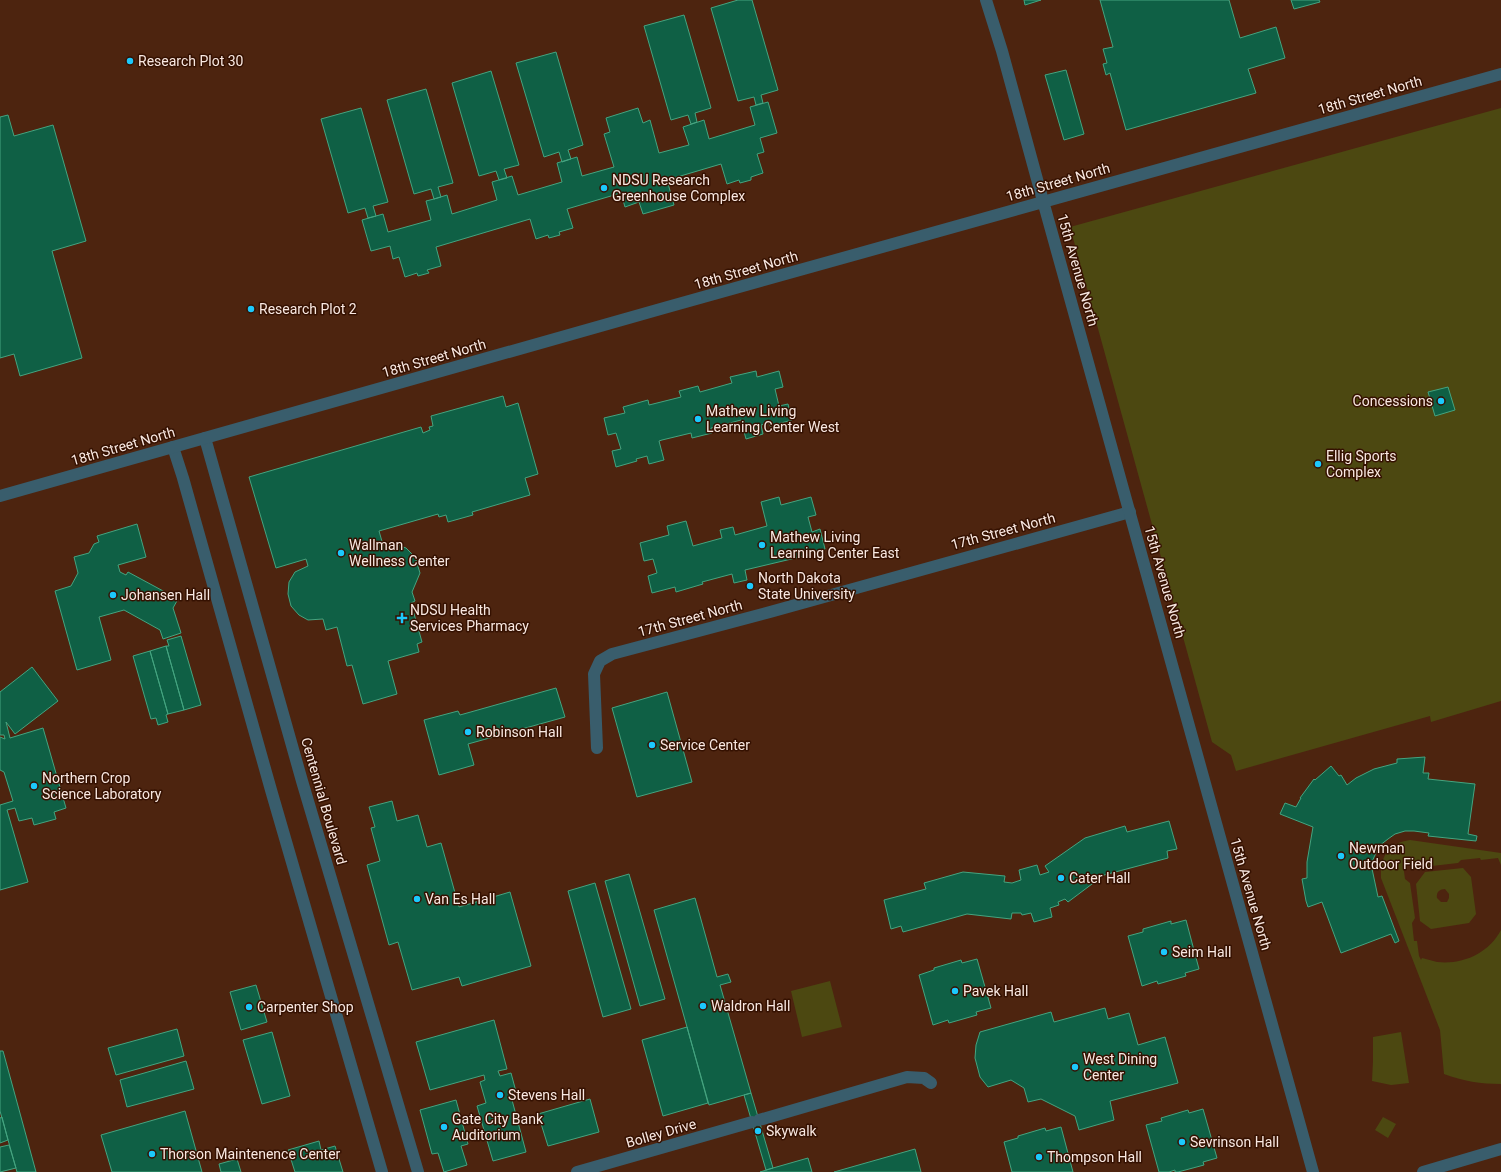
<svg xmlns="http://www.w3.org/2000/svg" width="1501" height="1172" font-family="Roboto,sans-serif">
<rect width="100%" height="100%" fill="#401b09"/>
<path fill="#4d240f" d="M0 0H1501V1172H0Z"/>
<path fill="#4c4811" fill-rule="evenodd" d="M1501 108V701L1431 722 1430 716 1236 771 1231 755 1212 742 1070 227Z
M1410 840 1501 853V865L1498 858 1481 860 1480 858 1461 860 1458 863 1423 867 1418 863 1403 864 1405 879 1410 883 1415 918 1412 923 1414 941H1417L1419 956 1421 960 1422 958C1427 959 1432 961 1437 962 1463 965 1489 953 1501 930V1084C1481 1084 1463 1081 1444 1074L1440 1030 1381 878C1380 857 1388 843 1410 840Z
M1463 868 1471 877 1476 914 1469 923 1431 929 1420 921 1416 884 1425 872ZM1445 889 1449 894V898L1447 902H1441L1437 898C1436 893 1439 889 1445 889Z
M830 981 842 1027 802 1037 791 991Z
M1401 1032 1409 1083 1391 1085 1372 1081 1373 1061V1037Z
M1383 1117 1396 1124 1388 1138 1375 1130Z"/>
<path fill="#0f6045" stroke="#44a480" d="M738 0H752L778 90 761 95 763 103 756 105 754 97 738 101 711 8Z
M1024 0H1041L1025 5Z
M1100 0H1229L1240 38 1276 27 1285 58 1248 69 1256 93 1126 130 1110 73 1106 75 1103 64 1107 63 1103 49 1113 47Z
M1291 0H1319L1320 2 1294 9Z
M684 15 711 108 695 113 697 122 691 124 688 115 671 120 644 26Z
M556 52 583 145 568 150 571 159 562 162 559 152 544 157 516 63Z
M1066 70 1084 134 1064 140 1045 75Z
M491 71 519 165 504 169 507 178 499 180 496 171 479 176 452 83Z
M426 89 453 183 438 187 441 197 434 199 431 189 414 194 387 100Z
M768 102 777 133 760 138 764 152 757 154 763 173 751 177V180L740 183 739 180 727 184 721 164 667 180 674 205 643 214 639 202 625 207 621 193 567 209 573 228 559 232 560 235 549 238 548 235 536 239 530 219 436 247 441 266 427 270 429 273 418 276 417 273 405 277 399 257 393 259 390 246 371 251 362 220 383 214 388 232 431 220 426 201 434 199 447 195 452 214 497 200 492 182 512 176 518 195 562 182 557 163 577 157 582 176 614 167 604 134 610 132 606 118 638 108 643 123 650 120 659 153 689 145 683 127 704 120 709 139 755 125 750 107Z
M361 108 388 202 373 206 376 216 368 218 365 208 348 213 321 119Z
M8 115 14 136 53 125 86 241 52 251 82 358 20 376 14 354 0 358V117Z
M756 371 757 377 779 371 783 387 775 389 779 406 788 404 792 420 770 426 769 423 761 425 763 434 746 439 741 420 711 428 712 433 692 438 691 433 662 440 659 441 664 460 649 464 647 456 636 459 637 461 616 467 612 451 621 449 616 433 608 435 604 418 625 413 623 407 648 400 649 405 681 397 679 391 698 386 700 392 732 383 730 377Z
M1448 387 1455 410 1435 416 1428 392Z
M503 396 506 407 518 403 538 474 525 478 530 495 472 512 473 515 448 522 446 515 439 517 438 514 379 531 383 545 395 544 406 548 415 557 420 573 412 592 415 601 411 603 422 642 417 644 419 652 388 661 397 694 363 704 352 665 347 666 337 627 326 630 323 619 308 620 299 615 291 606 288 594 289 582 295 572 308 566 306 559 276 568 249 477 421 427 423 433 430 430 429 427 433 426 431 416Z
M779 497 781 505 811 497 816 515 808 517 812 532 820 529 825 549 804 554V556L745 570 747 580 734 583 732 574 702 582 703 584 676 592 675 587 652 593 648 576 657 573 653 559 644 561 640 543 669 535 667 526 686 521 693 546 722 538 720 530 733 527 735 535 767 526 761 502Z
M137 524 146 557 118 565 120 572 126 575 128 572 178 599 173 608 181 633 163 639 160 630 124 610 99 617 111 660 77 670 55 591 71 586 78 573 74 557 89 553 94 544 99 542 97 536Z
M181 636 201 705 184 710 166 646H169L167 640Z
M166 646 184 710 168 714 150 651Z
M150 651 168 714 166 715 168 722 158 725 156 718 151 719 133 656Z
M32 667 58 701 15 734 6 722 10 738 43 728 66 808 54 812 56 819 34 825 32 818 19 821 15 808 7 810 28 882 0 890V805L13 801 4 772 0 770V737L5 739 4 735H0V692Z
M556 688 565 717 468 744 474 765 439 775 424 720 458 711 460 715Z
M667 692 692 782 637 797 612 708Z
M1425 757 1423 773H1429L1428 779 1475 784 1468 834 1477 836 1476 841 1428 836 1429 833 1414 831H1405L1395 834 1388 839 1379 846 1371 864 1378 897 1382 896 1399 941 1395 943 1391 934 1341 953 1322 902 1308 907 1306 901 1302 879 1307 878V862L1313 827 1280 814 1285 803 1296 807 1301 798H1300L1314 779 1315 780 1331 766 1339 776 1341 775 1347 785 1356 778 1374 769 1397 763V759Z
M392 801 397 821 418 815 427 847 441 843 459 907 510 892 531 966 462 986 459 977 412 990 398 942 389 945 367 865 380 861 371 828 375 827 369 807Z
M1169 821 1177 849 1167 851 1168 858 1104 875 1068 902 1065 899 1058 902 1059 905 1050 908 1052 917 1034 922 1031 913 1022 915 1021 913H1012L1011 919 967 914 903 932 901 926 891 929 884 900 926 889 924 883 963 872 1005 876 1004 882 1012 883 1021 880 1019 870 1037 865 1040 875 1049 872 1045 866 1085 838 1125 826 1127 832Z
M629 874 665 999 640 1006 605 881Z
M595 883 631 1009 603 1017 568 891Z
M695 898 717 977 728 974 731 982 720 985 751 1093 709 1105 654 910Z
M1186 920 1199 969 1185 973 1186 976 1158 984 1157 981 1142 986 1128 936 1143 932V929L1171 921V924Z
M977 959 991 1008 976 1012 977 1015 949 1023 948 1020 933 1025 919 975 934 970V968L961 960 962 963Z
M256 985 267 1022 241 1030 230 992Z
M1105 1008 1108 1019 1129 1013 1138 1045 1165 1037 1178 1083 1110 1101 1114 1120 1079 1130 1075 1116 1041 1099 1028 1102 1024 1088 1011 1080 988 1087 980 1077 975 1058 976 1045 980 1032 1051 1012 1054 1022Z
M494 1020 507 1069 498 1071 500 1076 511 1073 518 1099 512 1100 526 1152 493 1161 477 1106 486 1103 480 1082 485 1080 484 1075 430 1090 416 1042Z
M687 1027 708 1103 663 1116 642 1040Z
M177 1029 184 1056 116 1075 108 1048Z
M272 1032 290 1096 262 1104 243 1040Z
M0 1051H3L36 1172H17L0 1111Z
M186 1061 194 1089 127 1107 120 1080Z
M751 1093 773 1168 766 1170 744 1095Z
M590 1099 599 1132 548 1146 538 1114Z
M456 1100 468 1144 461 1146 467 1165 444 1172 438 1153 432 1154 420 1110Z
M1203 1109 1217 1158 1203 1162 1204 1165 1178 1172H1175V1170L1169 1172H1159L1146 1125 1162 1121 1161 1118 1188 1110 1189 1113Z
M185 1111 202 1172H112L101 1135Z
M2 1117 8 1140 0 1143V1118Z
M1061 1127 1073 1172H1012L1004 1142 1018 1138V1136L1045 1128 1046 1131Z
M319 1141 321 1150 335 1146 343 1172H295L288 1150Z
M9 1145 16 1168 0 1172V1147Z
M915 1149 921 1172H834Z
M808 1158 812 1172H760L773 1168Z
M237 1159 241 1172H221L219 1164Z"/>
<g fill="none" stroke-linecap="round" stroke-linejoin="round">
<path stroke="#395d6c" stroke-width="12" d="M986 0 1002 51 1043 201
M205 438 302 781 418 1172
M173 447 183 478 271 790 382 1172
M597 748 594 674 600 661 612 654 770 612 1130 512
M759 1120 907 1077 924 1078 931 1083
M577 1172 752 1122
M1423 1172 1501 1149"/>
<path stroke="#395d6c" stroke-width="12" d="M1043 201 1313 1172
M0 496 664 308 1501 74"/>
</g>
<g fill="#1cc9fc" stroke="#351101" stroke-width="1.5">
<circle cx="130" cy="61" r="4"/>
<circle cx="604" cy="188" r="4"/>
<circle cx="251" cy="309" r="4"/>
<circle cx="1441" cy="401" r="4"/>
<circle cx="698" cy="419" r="4"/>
<circle cx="1318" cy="464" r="4"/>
<circle cx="762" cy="545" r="4"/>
<circle cx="341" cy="553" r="4"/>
<circle cx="750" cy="586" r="4"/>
<circle cx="113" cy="595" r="4"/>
<path d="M400 612h4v4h4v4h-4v4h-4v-4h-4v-4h4z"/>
<circle cx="468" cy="732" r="4"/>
<circle cx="652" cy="745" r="4"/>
<circle cx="34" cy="786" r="4"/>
<circle cx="1341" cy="856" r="4"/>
<circle cx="1061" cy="878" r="4"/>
<circle cx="417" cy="899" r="4"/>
<circle cx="1164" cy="952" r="4"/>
<circle cx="955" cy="991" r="4"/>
<circle cx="703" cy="1006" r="4"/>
<circle cx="249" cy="1007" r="4"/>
<circle cx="1075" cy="1067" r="4"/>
<circle cx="500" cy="1095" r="4"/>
<circle cx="444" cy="1127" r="4"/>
<circle cx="758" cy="1131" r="4"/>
<circle cx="1182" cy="1142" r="4"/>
<circle cx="152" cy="1154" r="4"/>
<circle cx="1039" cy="1157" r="4"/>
</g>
<g text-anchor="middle" stroke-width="3" stroke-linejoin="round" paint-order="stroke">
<g font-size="14" fill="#f9e8e1" stroke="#351101" text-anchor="start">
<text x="138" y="66">Research Plot 30</text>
<text x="612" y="185">NDSU Research<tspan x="612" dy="16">Greenhouse Complex</tspan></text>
<text x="259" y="314">Research Plot 2</text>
<text x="1433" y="406" text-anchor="end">Concessions</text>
<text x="706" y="416">Mathew Living<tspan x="706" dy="16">Learning Center West</tspan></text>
<text x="1326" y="461">Ellig Sports<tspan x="1326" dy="16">Complex</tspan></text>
<text x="770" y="542">Mathew Living<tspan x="770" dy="16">Learning Center East</tspan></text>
<text x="349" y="550">Wallman<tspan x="349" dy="16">Wellness Center</tspan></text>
<text x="758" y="583">North Dakota<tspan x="758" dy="16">State University</tspan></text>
<text x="121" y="600">Johansen Hall</text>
<text x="410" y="615">NDSU Health<tspan x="410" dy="16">Services Pharmacy</tspan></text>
<text x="476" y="737">Robinson Hall</text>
<text x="660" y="750">Service Center</text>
<text x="42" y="783">Northern Crop<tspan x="42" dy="16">Science Laboratory</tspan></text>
<text x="1349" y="853">Newman<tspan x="1349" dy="16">Outdoor Field</tspan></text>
<text x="1069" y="883">Cater Hall</text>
<text x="425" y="904">Van Es Hall</text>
<text x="1172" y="957">Seim Hall</text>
<text x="963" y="996">Pavek Hall</text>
<text x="711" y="1011">Waldron Hall</text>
<text x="257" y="1012">Carpenter Shop</text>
<text x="1083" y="1064">West Dining<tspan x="1083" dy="16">Center</tspan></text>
<text x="508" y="1100">Stevens Hall</text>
<text x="452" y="1124">Gate City Bank<tspan x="452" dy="16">Auditorium</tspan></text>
<text x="766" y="1136">Skywalk</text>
<text x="1190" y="1147">Sevrinson Hall</text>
<text x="160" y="1159">Thorson Maintenence Center</text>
<text x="1047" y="1162">Thompson Hall</text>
</g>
<g font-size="14" fill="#f9e8e1" stroke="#351101">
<text transform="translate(1370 95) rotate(-16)" y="5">18th Street North</text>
<text transform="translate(1058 182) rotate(-16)" y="5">18th Street North</text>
<text transform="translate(746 270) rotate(-16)" y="5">18th Street North</text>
<text transform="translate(1078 270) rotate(74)" y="5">15th Avenue North</text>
<text transform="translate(434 358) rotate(-16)" y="5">18th Street North</text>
<text transform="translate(123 446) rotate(-16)" y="5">18th Street North</text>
<text transform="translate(1003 531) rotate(-15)" y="5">17th Street North</text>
<text transform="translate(1165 582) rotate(74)" y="5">15th Avenue North</text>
<text transform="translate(690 618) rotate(-15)" y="5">17th Street North</text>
<text transform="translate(324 801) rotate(74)" y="5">Centennial Boulevard</text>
<text transform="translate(1251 894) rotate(74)" y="5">15th Avenue North</text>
<text transform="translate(661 1133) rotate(-16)" y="5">Bolley Drive</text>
</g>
</g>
</svg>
